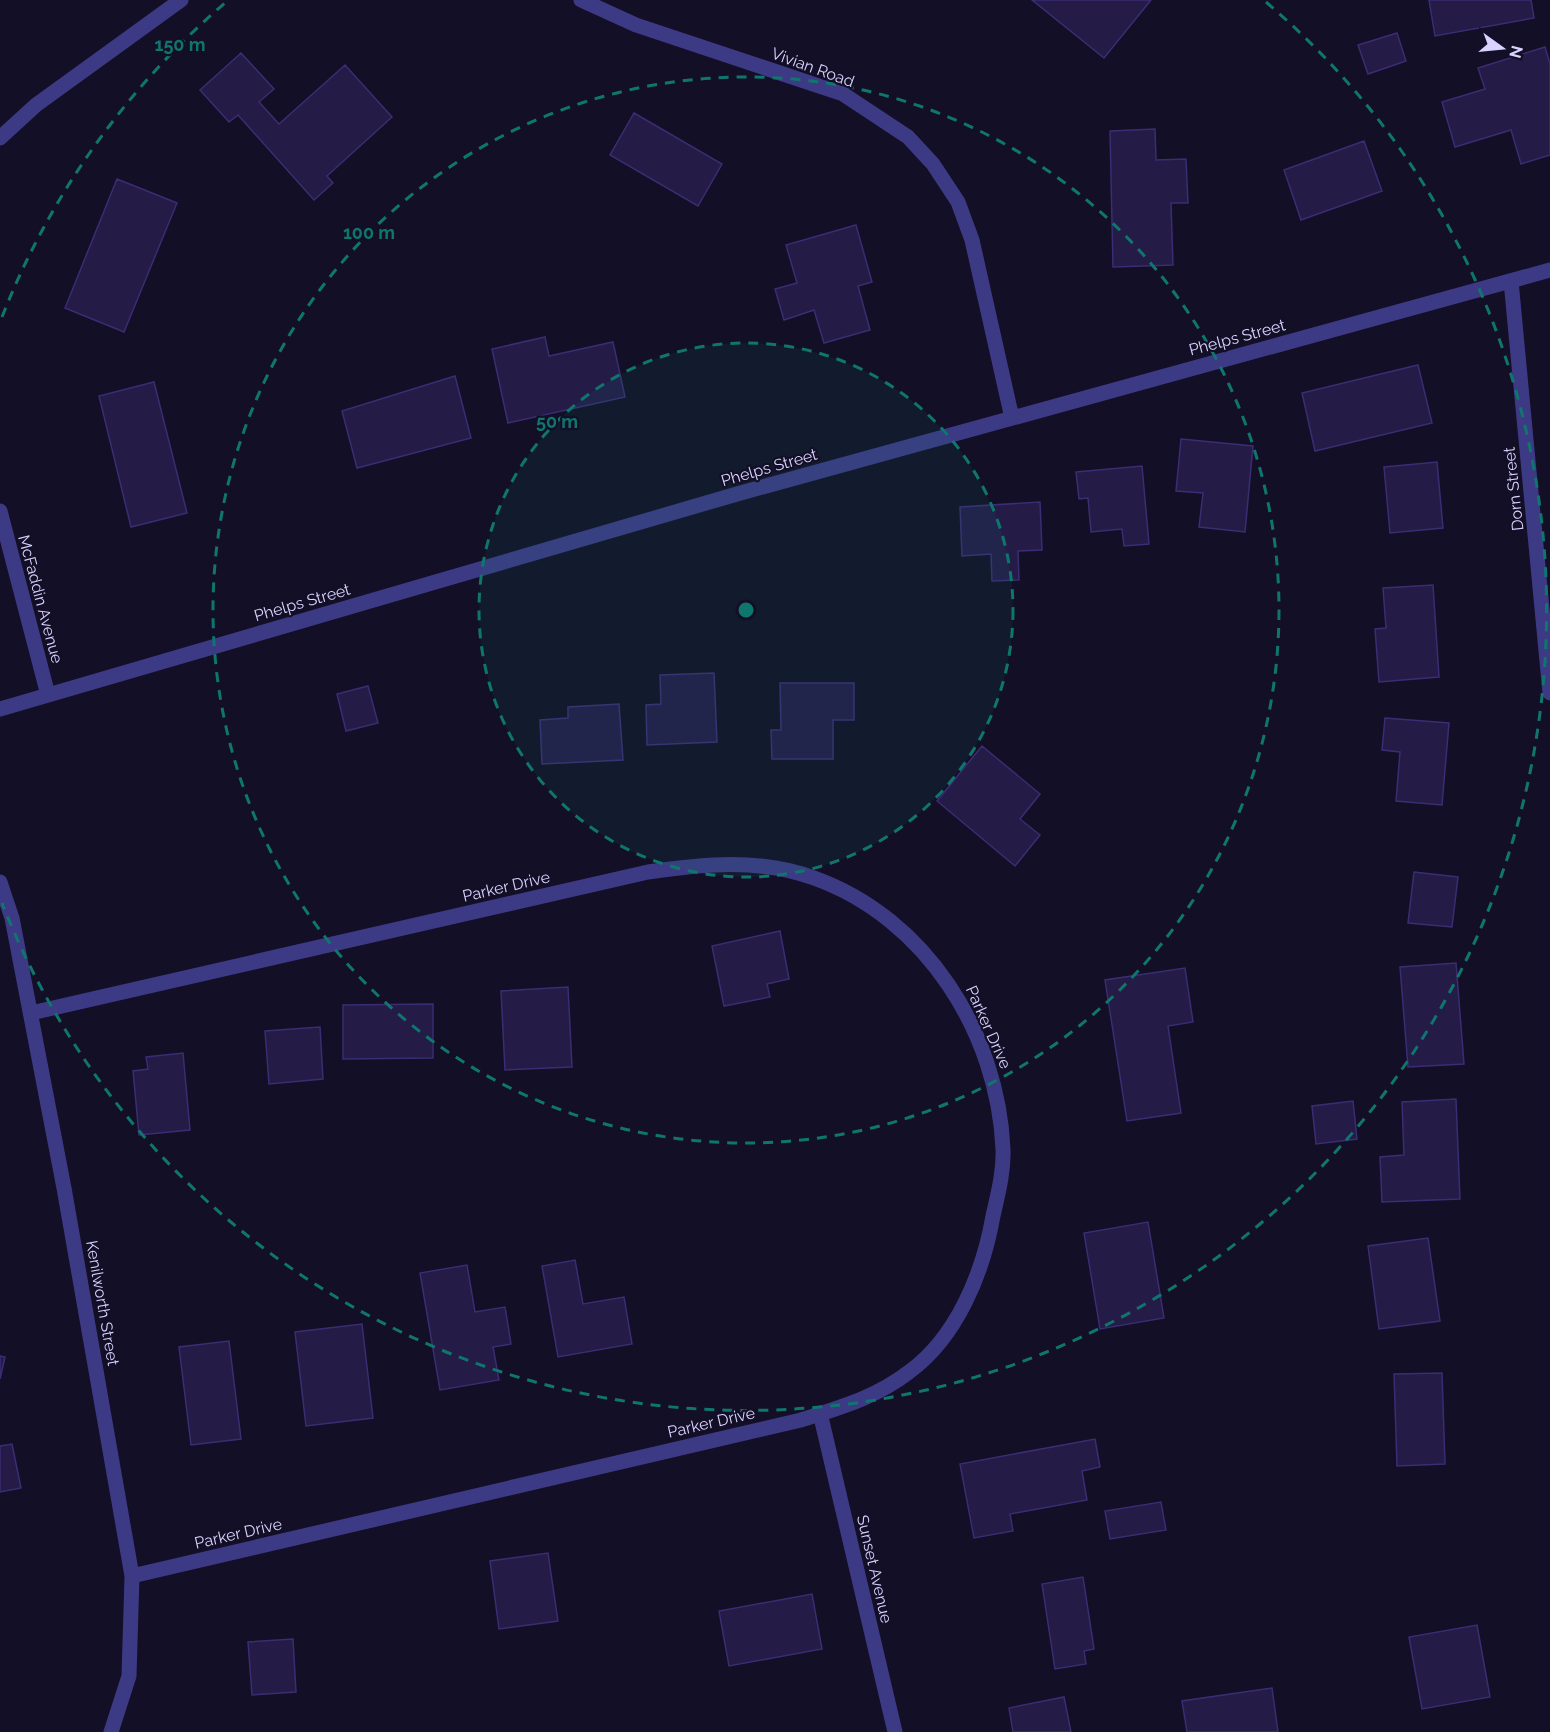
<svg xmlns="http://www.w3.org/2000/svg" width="1550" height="1732" font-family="Raleway,sans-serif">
<rect width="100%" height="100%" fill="#130f26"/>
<path fill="#241b47" stroke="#3b2d73" stroke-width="1.5" d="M1032 0H1151L1104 58Z
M1429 0H1531L1534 18 1435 36Z
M1397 33 1406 61 1368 74 1358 45Z
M1545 47 1550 64V155L1521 164 1511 130 1455 147 1442 102 1485 89 1478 68Z
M241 53 274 89 259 102 279 124 345 65 392 117 327 176 333 183 314 200 238 115 229 122 200 90Z
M634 113 722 164 698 206 610 155Z
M1155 129 1156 160 1186 159 1188 203H1171L1173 265 1113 267 1110 131Z
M1364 141 1382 191 1301 220 1284 170Z
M117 179 177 203 124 332 65 308Z
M856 225 872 282 858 286 870 330 824 343 814 310 784 320 775 289 797 283 786 245Z
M545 337 549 356 613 342 625 397 508 423 492 349Z
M1418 365 1432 423 1315 451 1302 393Z
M455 376 471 438 357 468 342 411Z
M154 382 187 513 131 527 99 396Z
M1181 439 1253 446 1245 532 1199 527 1203 493 1176 491Z
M1437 462 1443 528 1390 533 1384 467Z
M1142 466 1149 544 1124 546 1122 529 1091 532 1088 498 1079 499 1076 472Z
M1040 502 1042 550 1018 551 1019 580 992 581 991 554 962 556 960 507Z
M1433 585 1439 677 1379 682 1375 629 1386 628 1383 588Z
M714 673 717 742 647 745 646 705 661 704 660 675Z
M780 683H854V720H833V759H772L771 730H781Z
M368 686 378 723 346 731 337 694Z
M619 704 623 760 542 764 540 720 568 718V707Z
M1385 718 1449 723 1442 805 1396 801 1400 752 1382 750Z
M982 746 1040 794 1020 819 1040 835 1015 866 937 801Z
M1414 872 1458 877 1452 927 1408 923Z
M780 931 789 979 767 984 770 997 724 1006 712 946Z
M1456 963 1464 1064 1408 1067 1400 967Z
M1185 968 1193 1022 1168 1026 1181 1113 1127 1121 1105 980Z
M568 987 572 1067 505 1070 501 991Z
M433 1004V1058L343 1059V1005Z
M320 1027 323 1079 269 1084 265 1031Z
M183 1053 190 1130 139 1135 133 1071 148 1069 146 1057Z
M1456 1099 1460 1199 1382 1202 1380 1157 1404 1155 1402 1102Z
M1353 1101 1357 1139 1316 1144 1312 1106Z
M1148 1222 1164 1318 1100 1329 1084 1233Z
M1428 1238 1440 1321 1379 1329 1368 1246Z
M575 1260 583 1304 624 1297 632 1344 558 1357 542 1266Z
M467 1265 475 1312 505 1307 511 1344 493 1347 499 1380 440 1390 420 1273Z
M362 1324 373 1418 306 1426 295 1332Z
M229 1341 241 1439 191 1445 179 1347Z
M0 1356 5 1357 0 1379Z
M1442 1373 1445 1464 1397 1466 1394 1374Z
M1095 1439 1100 1467 1082 1471 1087 1500 1010 1514 1013 1531 974 1538 960 1464Z
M12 1444 21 1488 0 1492V1446Z
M1161 1502 1166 1530 1110 1539 1105 1511Z
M548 1553 558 1621 499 1629 490 1561Z
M1083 1577 1094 1649 1084 1651 1086 1664 1055 1669 1042 1584Z
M812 1594 822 1649 729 1666 719 1611Z
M1477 1625 1490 1697 1422 1709 1409 1637Z
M293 1639 296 1692 252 1695 248 1642Z
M1272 1688 1278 1732H1187L1182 1701Z
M1064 1697 1071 1732H1013L1009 1708Z"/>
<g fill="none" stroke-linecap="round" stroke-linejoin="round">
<path stroke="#3d3a85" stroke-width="15" d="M581 0 636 25 843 94 908 137 933 164 958 202 972 240 1012 418
M0 138 36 105 181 0
M1511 281 1550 693
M0 511 48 695
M0 709 737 494 1550 270
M0 882 12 918 64 1188 132 1576 129 1676 111 1732
M31 1013 648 872C703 864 760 858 814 878 926 918 998 1033 1003 1149 1004 1171 998 1194 993 1216 983 1273 957 1337 909 1372 875 1398 841 1407 801 1420L132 1576
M820 1413 895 1732"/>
</g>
<circle cx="746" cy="610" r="267" fill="#0f766e" fill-opacity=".12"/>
<g fill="none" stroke="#0f766e" stroke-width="3" stroke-dasharray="10 8">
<circle cx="746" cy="610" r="267"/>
<circle cx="746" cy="610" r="533"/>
<path d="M2 317A800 800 0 0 1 226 2M1266 2A800 800 0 1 1 2 903"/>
</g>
<g text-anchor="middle" stroke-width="4.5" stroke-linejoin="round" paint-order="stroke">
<g font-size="16" fill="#d9d4ff" stroke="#130f26">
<text transform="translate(813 67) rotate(20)" y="6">Vivian Road</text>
<text transform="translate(1237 337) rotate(-15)" y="6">Phelps Street</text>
<text transform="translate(769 467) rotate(-16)" y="6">Phelps Street</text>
<text transform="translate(1513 489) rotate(-96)" y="6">Dorn Street</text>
<text transform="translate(41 599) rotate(75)" y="6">McFaddin Avenue</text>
<text transform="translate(302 602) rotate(-16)" y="6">Phelps Street</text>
<text transform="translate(506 886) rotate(-13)" y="6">Parker Drive</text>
<text transform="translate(989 1027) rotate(66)" y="6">Parker Drive</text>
<text transform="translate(103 1303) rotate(80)" y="6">Kenilworth Street</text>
<text transform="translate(711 1422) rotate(-13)" y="6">Parker Drive</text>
<text transform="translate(238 1533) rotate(-13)" y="6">Parker Drive</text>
<text transform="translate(875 1569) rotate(77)" y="6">Sunset Avenue</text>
</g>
</g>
<circle cx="746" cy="610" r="9" fill="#0f766e" stroke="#130f26" stroke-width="3"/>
<g font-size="18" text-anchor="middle" font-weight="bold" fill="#0f766e" stroke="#130f26" stroke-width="4.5" stroke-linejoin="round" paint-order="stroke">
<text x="180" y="51">150 m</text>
<text x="369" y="239">100 m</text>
<text x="557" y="428">50 m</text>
</g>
<g transform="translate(1502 48) rotate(105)" stroke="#130f26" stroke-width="4.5" paint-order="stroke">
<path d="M0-4.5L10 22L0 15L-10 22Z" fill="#d9d4ff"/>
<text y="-9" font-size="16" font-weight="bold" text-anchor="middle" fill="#d9d4ff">N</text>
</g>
</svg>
